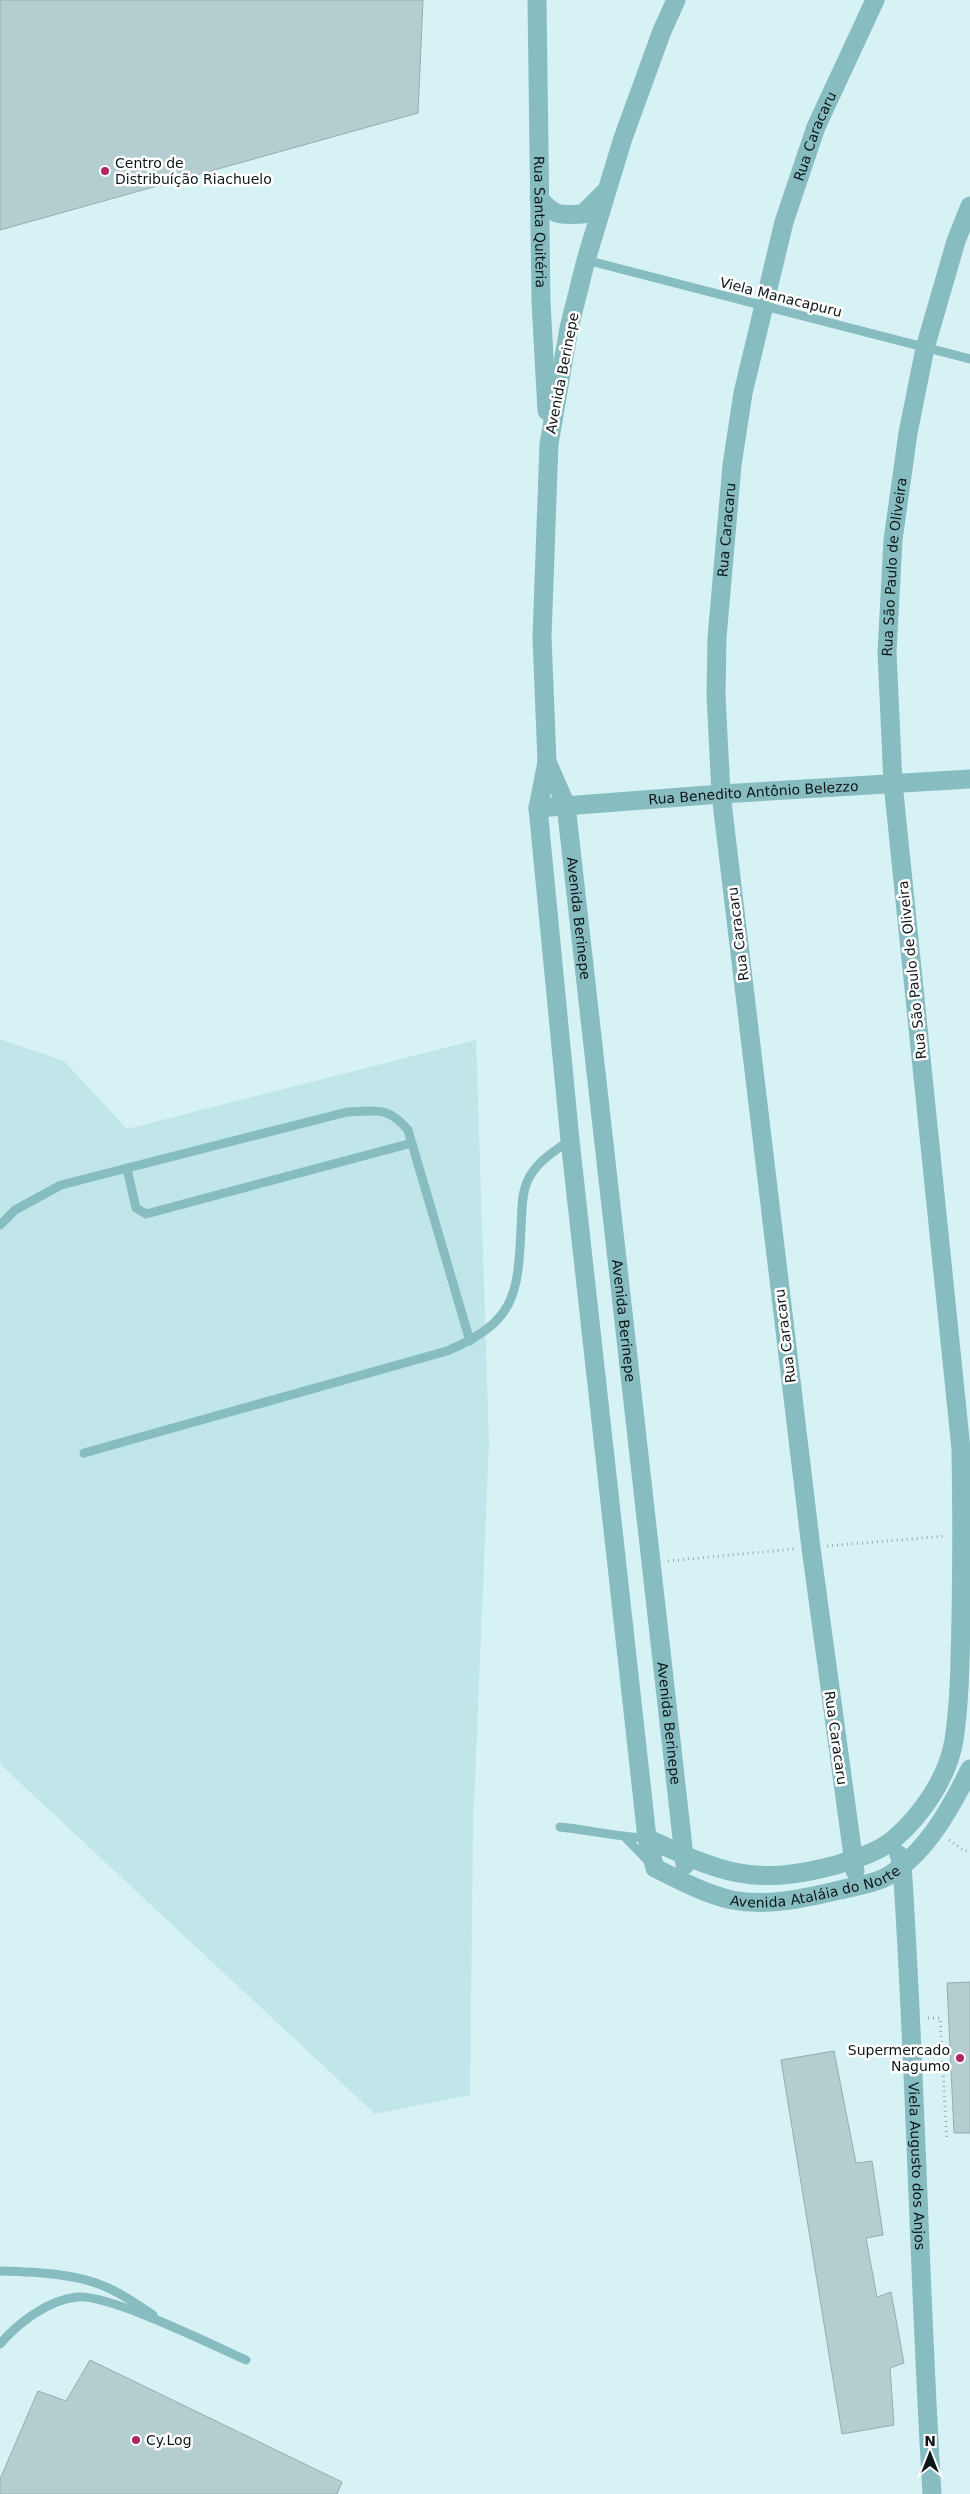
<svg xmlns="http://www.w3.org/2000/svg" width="970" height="2494" font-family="'DejaVu Sans',sans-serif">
<rect width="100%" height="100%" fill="#d7f2f4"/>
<path fill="#c1e6e9" d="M0 1039 64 1061 127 1129 476 1040 489 1442 473 1828 470 2095 375 2114 0 1764Z"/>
<path fill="#b4ced0" stroke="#94adb0" d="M0 0H423L418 113 0 230Z
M970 1982V2133H954L947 1983Z
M834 2051 856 2163 872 2161 883 2235 866 2238 877 2297 891 2292 904 2363 890 2368 894 2425 842 2434 781 2060Z
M90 2360 342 2482 337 2494H0V2479L38 2391 66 2401Z"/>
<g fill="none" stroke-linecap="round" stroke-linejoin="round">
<path stroke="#99aeb0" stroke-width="3" stroke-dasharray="1 4" stroke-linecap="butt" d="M827 1546 946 1536
M668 1561 794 1549
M949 1840 963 1850 970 1851
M928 2018H940L947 2141"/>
<path stroke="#87bcc1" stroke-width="9" d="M586 260 970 359
M127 1169 136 1208 146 1214 412 1143
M0 1225 15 1210 61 1185 347 1112C376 1111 388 1106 408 1130L470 1341
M84 1453 447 1351C515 1322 518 1296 521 1228 522 1213 521 1196 527 1182 535 1163 553 1152 570 1140
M560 1827C589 1830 618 1837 647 1838
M625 1837 649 1862
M0 2271C34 2272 75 2273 106 2287 123 2294 138 2305 153 2315
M0 2344C18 2323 48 2300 77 2297 110 2294 212 2345 246 2360"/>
<g stroke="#87bcc1" stroke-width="19">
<path id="s1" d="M537 0 541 302 547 411"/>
<path id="s2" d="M676 0 662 31 623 138 586 260 569 328 549 444 542 637 547 762 538 808 570 1140 647 1838 655 1868C679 1880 705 1894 732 1900 768 1907 806 1898 840 1890 855 1886 875 1884 888 1876 926 1853 951 1808 970 1769"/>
<path d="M539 198C555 217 560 215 583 214L605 192"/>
<path id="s3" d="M547 762 566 805 685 1865"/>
<path id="s4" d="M538 808 721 794 970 779"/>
<path id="s5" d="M647 1838C721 1873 754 1887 836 1865 855 1859 879 1852 894 1839 922 1815 948 1777 954 1740 960 1700 960 1660 961 1619 962 1562 962 1506 961 1449L893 783 887 652 893 540 908 433 925 348 956 241 970 206"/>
<path id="s6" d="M899 1855 902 1864C916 2074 919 2284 932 2494"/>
<path id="s7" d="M855 1871 811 1548 721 794 716 695 717 638 732 465 743 393 784 222 816 127 875 0"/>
</g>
</g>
<g fill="#b02668" stroke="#fff" stroke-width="2">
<circle cx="105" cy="171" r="5"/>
<circle cx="960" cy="2058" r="5"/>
<circle cx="136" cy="2440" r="5"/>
</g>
<g text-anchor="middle" stroke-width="5" stroke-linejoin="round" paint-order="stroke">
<g font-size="14" fill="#0e1718" stroke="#fff">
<text dy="5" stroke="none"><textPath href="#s7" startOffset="1755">Rua Caracaru</textPath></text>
<text dy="5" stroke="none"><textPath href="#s1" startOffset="222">Rua Santa Quitéria</textPath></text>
<text transform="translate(781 297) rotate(14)" y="5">Viela Manacapuru</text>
<text transform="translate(562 373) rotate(-79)" y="5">Avenida Berinepe</text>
<text dy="5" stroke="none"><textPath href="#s7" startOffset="1350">Rua Caracaru</textPath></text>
<text dy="5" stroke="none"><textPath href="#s5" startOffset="1556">Rua São Paulo de Oliveira</textPath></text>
<text dy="5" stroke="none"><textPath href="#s4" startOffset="216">Rua Benedito Antônio Belezzo</textPath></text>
<text dy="5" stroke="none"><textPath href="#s3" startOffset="161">Avenida Berinepe</textPath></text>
<text transform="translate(738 934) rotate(-97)" y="5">Rua Caracaru</text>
<text transform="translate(912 970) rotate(-96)" y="5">Rua São Paulo de Oliveira</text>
<text dy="5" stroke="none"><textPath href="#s3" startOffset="566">Avenida Berinepe</textPath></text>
<text transform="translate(785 1336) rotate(-97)" y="5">Rua Caracaru</text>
<text dy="5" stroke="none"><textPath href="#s3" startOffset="971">Avenida Berinepe</textPath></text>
<text transform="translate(836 1738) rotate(82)" y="5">Rua Caracaru</text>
<text dy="5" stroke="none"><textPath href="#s2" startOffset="2064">Avenida Ataláia do Norte</textPath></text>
<text dy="5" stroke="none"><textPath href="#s6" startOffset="312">Viela Augusto dos Anjos</textPath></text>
</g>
<g font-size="14" fill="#0e1718" stroke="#fff" text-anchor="start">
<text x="115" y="168">Centro de<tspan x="115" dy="16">Distribuíção Riachuelo</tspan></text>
<text x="950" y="2055" text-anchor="end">Supermercado<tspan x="950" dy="16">Nagumo</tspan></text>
<text x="146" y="2445">Cy.Log</text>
</g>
</g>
<g transform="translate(930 2454)" stroke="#ffffff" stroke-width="4" paint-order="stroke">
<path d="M0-4L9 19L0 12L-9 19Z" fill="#0e1718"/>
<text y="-8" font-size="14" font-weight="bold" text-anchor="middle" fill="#0e1718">N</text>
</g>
</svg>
